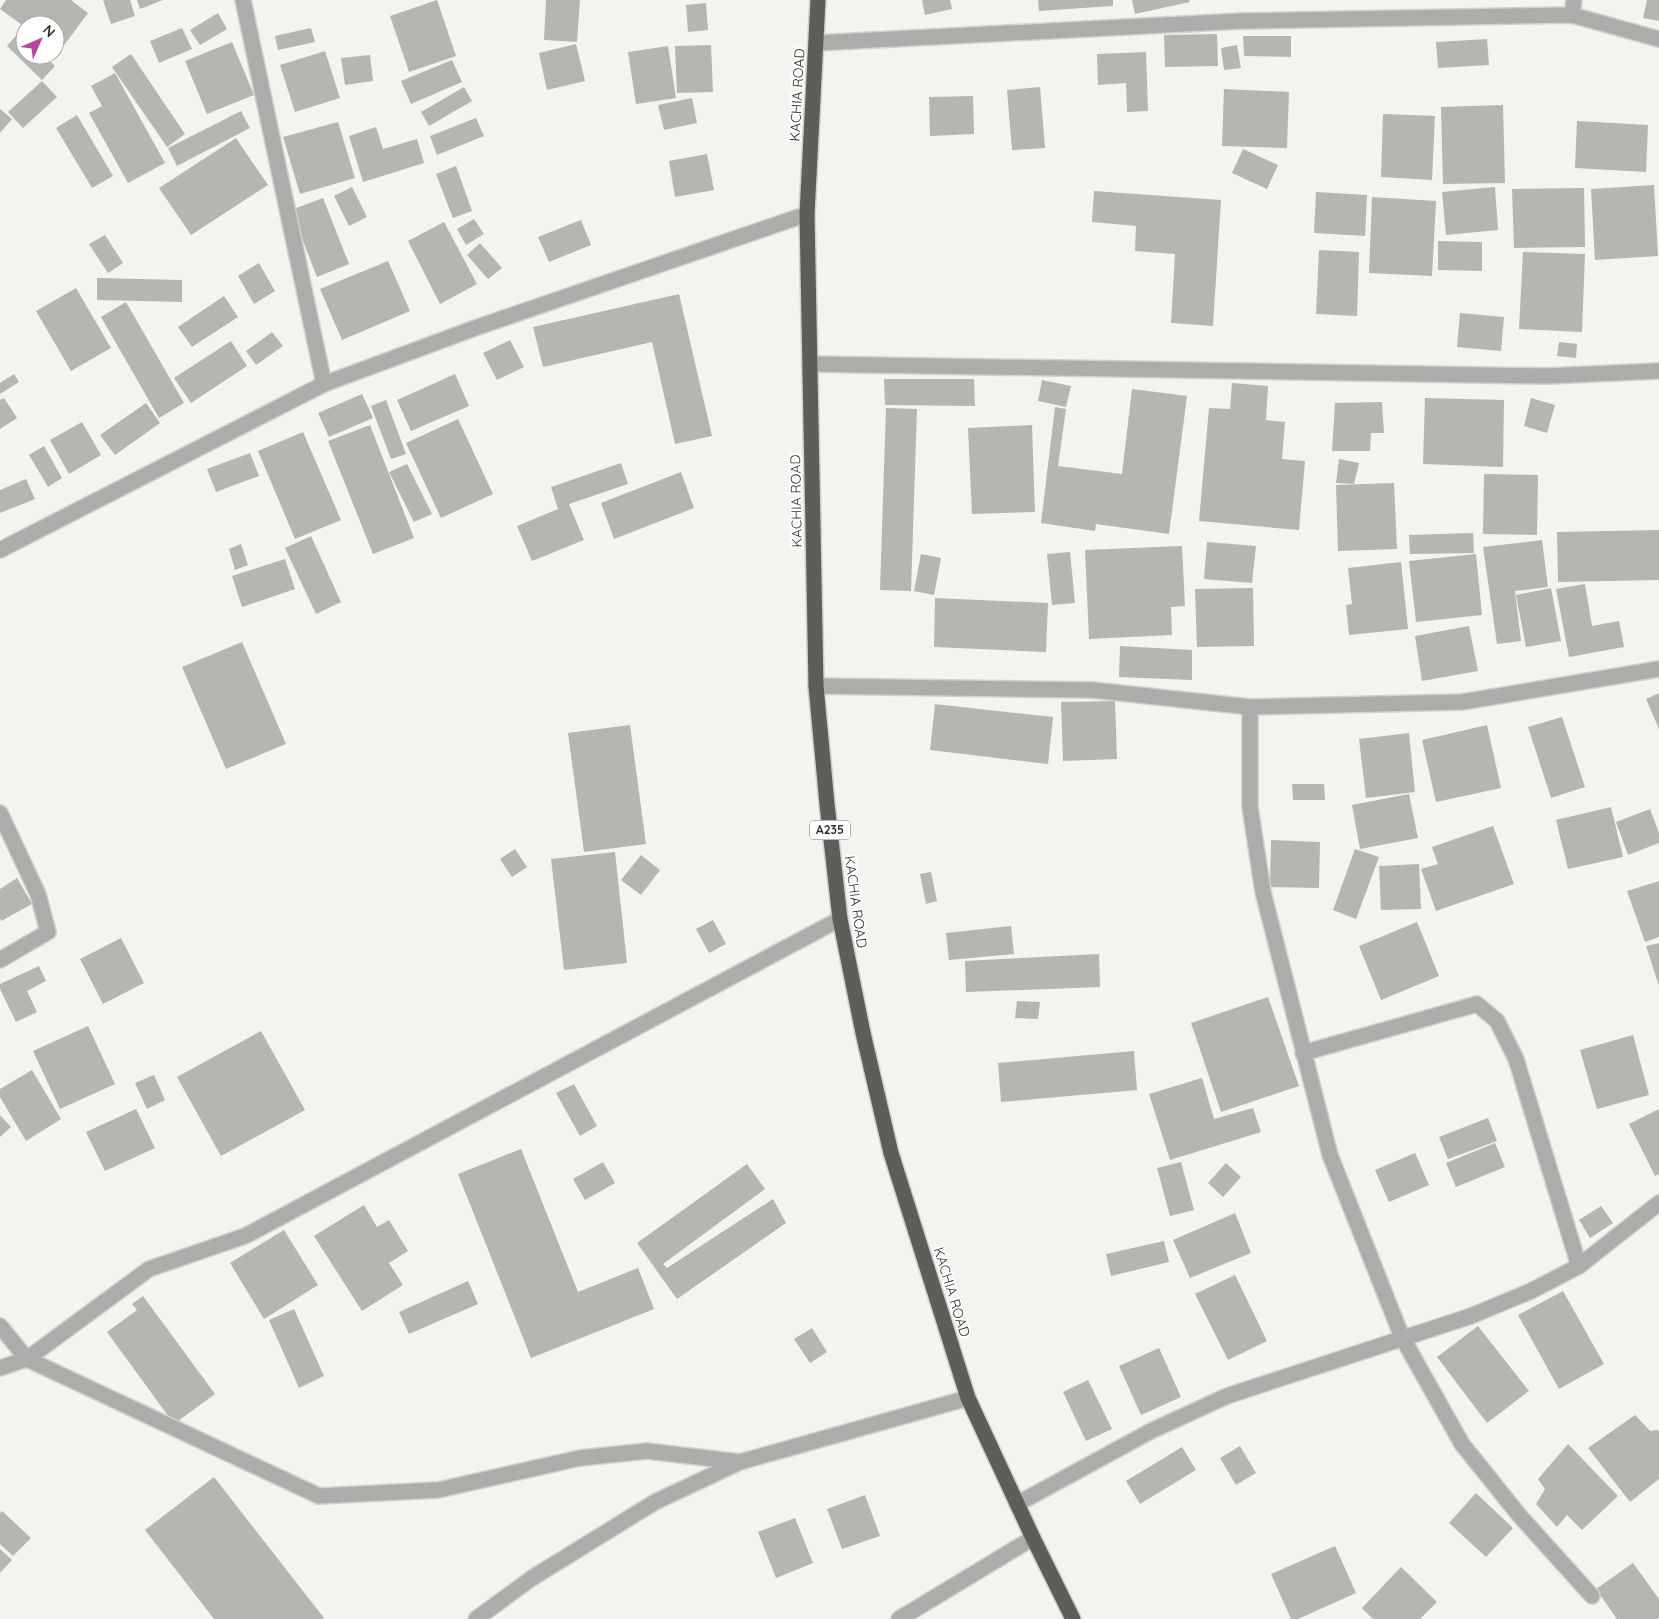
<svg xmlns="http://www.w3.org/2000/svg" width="1659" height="1619" font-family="Quicksand,sans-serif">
<rect width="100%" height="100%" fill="#f2f4ef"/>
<path fill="#b4b6b1" d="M6 0H71L88 13 59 52 55 49V25H25V27L0 9Z
M103 0H130L135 16 111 24Z
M137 0H163L140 9Z
M437 0 456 56 409 72 390 16Z
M546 0H580L577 42 544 40Z
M922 0H950L952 9 925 15Z
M1038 0H1113V6L1039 11Z
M1132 0H1189L1190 2 1135 14Z
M1647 0H1659V21L1643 18Z
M706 3 708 30 688 32 686 5Z
M218 13 227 29 200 45 190 30Z
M182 28 192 49 159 63 150 41Z
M311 28 315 42 278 50 275 36Z
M19 32 25 38V55H44L55 66 42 80 7 46Z
M1217 34 1218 66 1165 67 1164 35Z
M1243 36H1291V57L1244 56Z
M1487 39 1489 65 1438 68 1436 42Z
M232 42 254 95 207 114 185 61Z
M576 44 585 81 547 90 539 53Z
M711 45 713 92 677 93 675 46Z
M1237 45 1241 68 1224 70 1221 48Z
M668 46 676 98 636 104 628 52Z
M325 51 340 98 295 112 280 65Z
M1146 52 1148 111 1127 112 1126 83 1098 85 1097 54Z
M131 54 185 134 167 147 112 67Z
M370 55 373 81 345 85 341 58Z
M452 60 462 82 411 104 401 81Z
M115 73 165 163 128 183 89 113 102 106 91 86Z
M42 81 57 97 23 128 8 112Z
M464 87 472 101 429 126 421 112Z
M1040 87 1045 148 1012 150 1007 90Z
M1224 89 1289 92 1287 148 1222 146Z
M973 96 974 134 930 136 929 97Z
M692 98 697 123 664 130 658 105Z
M1503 105 1505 183 1443 184 1441 107Z
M0 109 12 119 0 133Z
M241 111 250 128 177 166 168 148Z
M1383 114 1435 116 1432 180 1381 177Z
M77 115 113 176 92 188 56 128Z
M476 118 484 136 437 155 430 136Z
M1577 121 1648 125 1646 172 1575 168Z
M338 122 355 178 300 194 283 137Z
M376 127 383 149 417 139 424 163 363 182 349 136Z
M236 138 268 185 191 235 159 188Z
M1243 149 1278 165 1267 189 1232 173Z
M707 154 714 190 675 197 669 161Z
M456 166 472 211 453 218 436 174Z
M1654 185 1658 256 1595 260 1591 189Z
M352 187 367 217 349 226 334 196Z
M1495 187 1498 230 1446 235 1442 192Z
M1584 188 1585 247 1514 248 1512 189Z
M1094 191 1221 200 1213 326 1171 323 1175 254 1135 251 1136 226 1092 222Z
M1316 192 1367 195 1365 236 1314 233Z
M1372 197 1436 201 1432 276 1369 273Z
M323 198 349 264 317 277 291 210Z
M474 219 484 234 466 245 457 229Z
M581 220 591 245 549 262 538 237Z
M444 222 477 284 440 304 408 241Z
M105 235 123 263 108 273 89 244Z
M1438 241 1482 242V271L1438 270Z
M480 243 502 268 488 279 467 255Z
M1319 250 1359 252 1357 316 1316 314Z
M1523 252 1585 254 1582 332 1519 329Z
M388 261 410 311 342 340 320 289Z
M259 263 275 291 254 304 238 276Z
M97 278 182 280V302L97 300Z
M76 288 111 348 71 371 36 311Z
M679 294 712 436 675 444 652 342 543 367 533 327Z
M224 296 238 317 192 347 178 327Z
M126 302 184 403 159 418 101 317Z
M1460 313 1504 317 1501 351 1457 347Z
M272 332 283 346 256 365 246 351Z
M510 340 524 367 497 380 483 353Z
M231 341 247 366 191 403 174 378Z
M1559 342 1577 344 1576 358 1557 356Z
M14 374 19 382 0 394V383Z
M455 374 469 406 411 431 397 400Z
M884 379H974L975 406 885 405Z
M1042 380 1071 386 1066 407 1038 401Z
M1232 383 1268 386 1266 420 1285 422 1282 459 1305 461 1299 530 1199 521 1209 408 1230 409Z
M1132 389 1187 396 1169 534 1096 524 1095 531 1041 523 1055 407 1066 409 1058 466 1122 474Z
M362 394 373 418 329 437 318 413Z
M4 398 17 418 0 429V400Z
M1425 398 1504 400 1503 467 1423 464Z
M1531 398 1555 405 1547 433 1524 426Z
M386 400 406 454 391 459 371 406Z
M1382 402 1384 433H1371L1370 451H1332L1335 403Z
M146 403 160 423 115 455 100 435Z
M886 408 917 409 911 591 880 590Z
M458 419 493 494 441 518 406 443Z
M82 422 101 455 69 474 50 440Z
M370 425 414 538 373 554 328 441Z
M1032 425 1035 512 972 514 968 428Z
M303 432 341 520 295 539 258 451Z
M44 446 62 478 48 487 29 455Z
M250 453 259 476 216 492 207 469Z
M1339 459 1359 463 1354 484 1336 483Z
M621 463 628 484 569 504 584 540 532 561 517 526 558 509 551 487Z
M407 464 432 514 414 522 389 472Z
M681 472 694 508 614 539 601 503Z
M1484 474 1538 475 1537 535 1483 534Z
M26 479 35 499 0 513V490Z
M1394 483 1397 549 1338 551 1336 485Z
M1659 530V580L1558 582 1557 532Z
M1473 533 1474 553 1410 554 1409 535Z
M311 536 341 602 316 614 285 548Z
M1542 540 1548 587 1515 591 1521 641 1497 644 1483 547Z
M1207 542 1256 546 1252 583 1204 579Z
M241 544 248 565 235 570 229 549Z
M1182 546 1185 606 1171 607 1172 635 1089 639 1085 550Z
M1070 552 1075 603 1052 605 1047 554Z
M921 554 941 558 934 595 914 591Z
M1476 554 1482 615 1416 622 1409 561Z
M285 559 295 589 242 607 232 576Z
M1401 562 1408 629 1349 635 1346 605 1352 604 1348 568Z
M1585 584 1592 626 1619 621 1624 647 1569 657 1556 589Z
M1253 588 1254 646 1197 647 1195 589Z
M1551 588 1561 641 1526 647 1516 595Z
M935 598 1048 603 1046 652 934 647Z
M1469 626 1478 671 1422 681 1415 636Z
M242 642 286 744 226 769 182 667Z
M1120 646 1192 650V680L1119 677Z
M1659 693V729L1646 699Z
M1115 701 1117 759 1063 761 1061 702Z
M935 704 1053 717 1048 764 930 750Z
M1562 717 1585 787 1551 798 1528 727Z
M630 725 646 844 584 852 568 733Z
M1487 725 1501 788 1436 802 1422 740Z
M1409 733 1415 792 1366 798 1359 739Z
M1292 784H1324L1325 800H1293Z
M1409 794 1418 838 1360 849 1352 805Z
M1611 807 1623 857 1568 869 1556 820Z
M1650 809 1659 833V843L1628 855 1616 822Z
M1493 826 1514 884 1436 911 1421 869 1438 864 1432 847Z
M1271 840 1320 842 1319 888 1270 887Z
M515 849 527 867 512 877 500 859Z
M1355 849 1379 857 1356 919 1333 910Z
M615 852 627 963 564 970 551 859Z
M641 855 660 870 641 895 621 880Z
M1419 864 1421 909 1381 910 1379 866Z
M931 872 937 901 926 904 920 874Z
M17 878 32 904 1 921 0 918V889Z
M1659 881V937L1645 942 1627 891Z
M713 920 726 944 709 953 696 929Z
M1417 922 1439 976 1381 1000 1359 946Z
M1011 926 1014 954 949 960 946 933Z
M121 938 144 983 103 1004 80 959Z
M1659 943V986L1646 946Z
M1099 954 1100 987 966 992 965 961Z
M39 966 46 981 27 991 37 1012 16 1022 0 989V984Z
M1268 997 1299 1086 1221 1112 1191 1023Z
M1017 1001 1040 1002 1038 1019 1015 1018Z
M88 1026 115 1084 60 1109 33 1051Z
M261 1031 305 1110 221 1156 177 1077Z
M1633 1035 1649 1095 1597 1109 1580 1050Z
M1134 1051 1137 1090 1001 1102 998 1063Z
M32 1070 61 1119 26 1141 0 1097V1089Z
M154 1075 165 1100 147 1109 135 1083Z
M1202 1078 1214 1119 1253 1108 1261 1132 1170 1160 1149 1094Z
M574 1084 597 1126 580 1136 556 1093Z
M136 1109 155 1148 105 1171 86 1132Z
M1659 1109V1174L1655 1176 1629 1124Z
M0 1115 11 1127 0 1137Z
M1488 1118 1497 1141 1448 1159 1439 1137Z
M1495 1143 1505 1167 1456 1187 1446 1163Z
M521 1149 578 1292 638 1268 654 1309 531 1358 458 1174Z
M1415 1153 1429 1185 1389 1202 1375 1170Z
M603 1162 615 1183 585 1200 573 1179Z
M1181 1162 1194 1210 1170 1216 1157 1168Z
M1226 1163 1241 1177 1223 1197 1208 1183Z
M747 1164 765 1189 663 1264 667 1268 773 1199 786 1223 677 1299 637 1243Z
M364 1205 377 1227 389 1220 408 1251 389 1263 403 1285 362 1311 314 1236Z
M1601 1206 1613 1223 1590 1238 1579 1220Z
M1235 1213 1251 1253 1190 1278 1173 1240Z
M284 1230 318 1285 264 1319 230 1263Z
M1164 1241 1169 1262 1111 1276 1106 1254Z
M1235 1275 1267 1341 1228 1360 1195 1294Z
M468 1281 478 1304 409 1334 399 1312Z
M1563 1291 1604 1364 1559 1389 1518 1315Z
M143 1296 215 1394 174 1424 107 1332 137 1310 132 1304Z
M294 1309 324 1376 299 1388 269 1320Z
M1478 1326 1529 1391 1487 1423 1437 1357Z
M812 1328 827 1352 810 1363 794 1339Z
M1159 1348 1181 1397 1141 1415 1119 1366Z
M1088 1380 1112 1429 1086 1441 1063 1392Z
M1635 1415 1650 1431 1658 1430 1659 1432V1479L1630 1502 1588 1448Z
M1568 1444 1618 1496 1582 1530 1567 1515 1557 1527 1536 1504 1545 1489 1538 1479Z
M1240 1446 1256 1473 1236 1485 1220 1458Z
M1182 1447 1196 1470 1140 1504 1126 1481Z
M214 1477 324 1618 323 1619H214L145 1530Z
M1476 1493 1513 1528 1486 1557 1449 1523Z
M865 1495 880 1536 842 1549 827 1509Z
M2 1511 31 1538 13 1556 0 1544V1513Z
M795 1518 813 1563 776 1578 758 1532Z
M1335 1546 1356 1593 1298 1619H1291L1271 1574Z
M0 1549 12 1560 0 1573Z
M1633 1563 1659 1599V1618L1657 1619H1617L1596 1589Z
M1401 1567 1437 1602 1420 1619H1373L1362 1608Z"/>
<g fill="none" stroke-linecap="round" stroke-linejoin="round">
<g stroke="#cfd1cc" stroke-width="18">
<path id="minor" d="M243 0 324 384
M1572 15 1574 0
M816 43 1241 21 1572 15 1659 39
M810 364 1547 376 1659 371
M0 550 324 384 475 328 807 214
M816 686 1092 690 1250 707 1462 702 1659 669
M1250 707V807L1263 892 1330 1155 1402 1337 1462 1444 1519 1515 1592 1596
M0 813 38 894 48 932 0 960
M1303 1053 1477 1004 1497 1021 1516 1059 1579 1266
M0 1326 27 1359 149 1269 245 1236 840 919
M0 1368 27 1359 319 1496 438 1490 580 1458 647 1451 740 1462
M1017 1504 1151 1431 1227 1396 1471 1316 1531 1291 1579 1266 1659 1203
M476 1619 532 1578 655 1502 740 1462 968 1398
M899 1619 1033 1538"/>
</g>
<g stroke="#cfd1cc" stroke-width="18">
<path id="highway" d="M818 0 807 214 816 686 827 804 840 919 863 1033 891 1153 968 1398 1033 1538 1073 1619"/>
</g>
<use href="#minor" stroke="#acadab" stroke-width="15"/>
<use href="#highway" stroke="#5c5e5a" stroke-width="15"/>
</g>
<g text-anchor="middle" stroke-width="4" stroke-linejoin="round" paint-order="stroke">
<rect fill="#fff" stroke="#6d6e6d" stroke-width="1" x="810" y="820.5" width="40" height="19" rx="4"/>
<g font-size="12" font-weight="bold" fill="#2f302e">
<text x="830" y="834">A235</text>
</g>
<g font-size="14" fill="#2f302e" stroke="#fff">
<text transform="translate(797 95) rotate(-87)" y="5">KACHIA ROAD</text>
<text transform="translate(796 501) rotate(-91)" y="5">KACHIA ROAD</text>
<text transform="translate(856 902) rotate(82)" y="5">KACHIA ROAD</text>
<text transform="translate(952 1292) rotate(73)" y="5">KACHIA ROAD</text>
</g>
</g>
<g transform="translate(40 40) rotate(45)"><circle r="24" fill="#ffffff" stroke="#acacab"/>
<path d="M0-4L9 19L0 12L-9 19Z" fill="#b9449d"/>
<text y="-8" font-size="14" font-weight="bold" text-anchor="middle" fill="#2f302e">N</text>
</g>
</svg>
